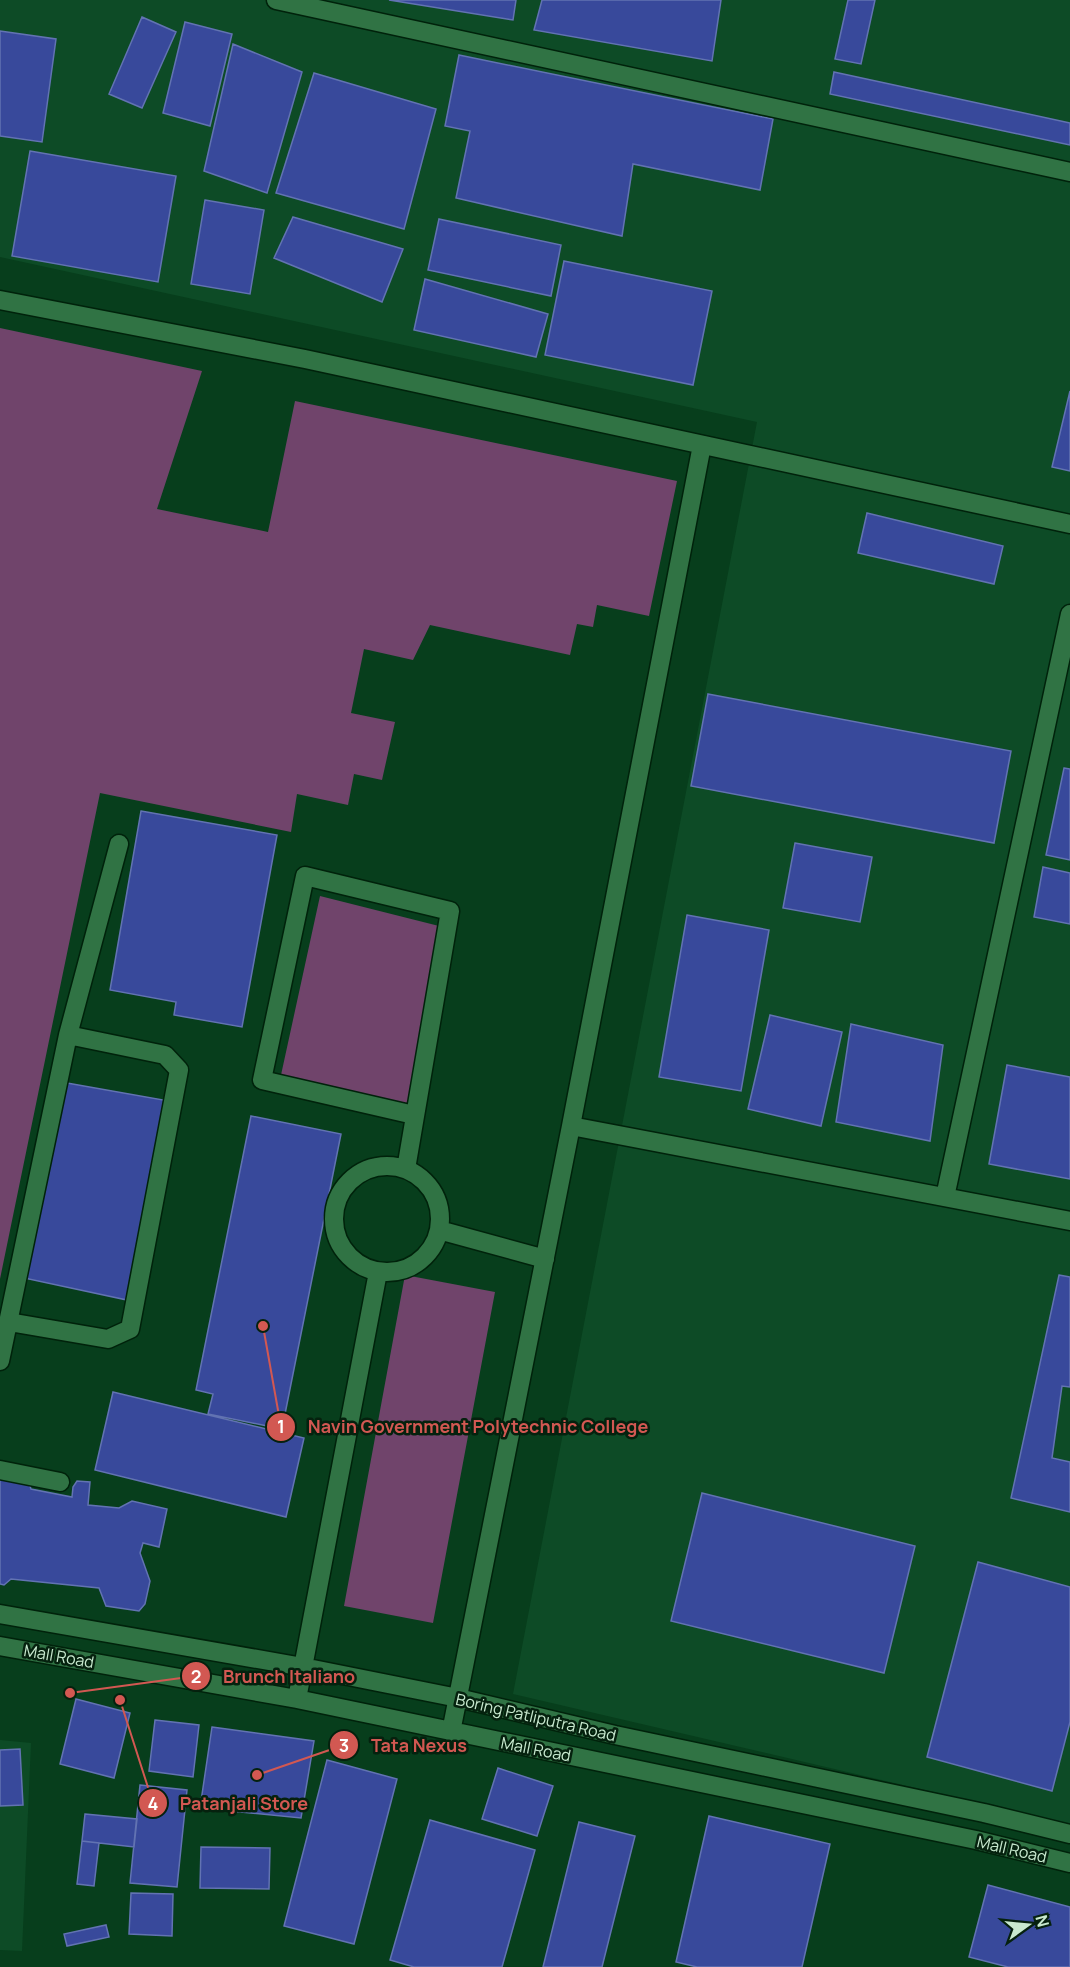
<svg xmlns="http://www.w3.org/2000/svg" width="1070" height="1967" font-family="Manrope,sans-serif">
<rect width="100%" height="100%" fill="#073e1c"/>
<path fill="#0d4b26" d="M0 0H1070V1824L513 1694 757 422 0 257Z
M0 1740 31 1743 22 1951 0 1950Z"/>
<path fill="#70446b" d="M0 328 202 371 157 509 268 532 295 401 677 481 649 616 597 605 593 627 577 624 570 655 430 625 413 660 364 649 351 713 395 722 382 780 354 774 348 805 297 794 291 832 100 793 0 1279Z
M320 896 439 926 407 1105 281 1075Z
M405 1275 495 1292 433 1623 344 1606Z"/>
<path fill="#38499b" stroke="#6273b2" stroke-width="1.5" d="M389 0H516L513 20Z
M542 0H721L712 61 534 30Z
M848 0H875L861 64 835 59Z
M142 17 176 32 142 108 109 94Z
M185 22 232 34 210 126 163 113Z
M0 31 56 39 42 142 0 136Z
M233 44 302 72 267 193 204 171Z
M459 55 773 119 760 190 633 164 622 236 456 198 470 131 445 126Z
M834 72 1070 123V145L830 94Z
M314 73 436 109 404 229 276 193Z
M30 151 176 176 158 282 12 256Z
M205 200 264 210 250 294 191 284Z
M293 217 403 249 382 302 274 258Z
M439 219 561 245 551 296 428 270Z
M564 261 712 291 693 385 545 355Z
M425 279 548 314 536 357 414 330Z
M1070 391V471L1052 467Z
M867 513 1003 546 994 584 858 553Z
M708 694 1011 751 994 843 691 786Z
M1064 768 1070 769V860L1046 855Z
M141 811 277 835 242 1027 174 1015 176 1002 110 990Z
M795 843 872 857 860 922 783 908Z
M1043 867 1070 873V924L1034 917Z
M687 915 769 930 741 1091 659 1077Z
M770 1015 842 1032 821 1126 748 1109Z
M851 1024 943 1045 930 1141 836 1122Z
M1007 1065 1070 1077V1179L989 1164Z
M67 1083 169 1101 127 1300 24 1278Z
M251 1116 341 1134 282 1429 208 1414 213 1394 196 1390Z
M1059 1275 1070 1277V1387L1062 1386 1052 1458 1070 1462V1512L1011 1498Z
M113 1392 304 1438 286 1517 95 1470Z
M0 1477 29 1483 31 1489 72 1497 73 1487 77 1481 90 1482 88 1505 119 1508 132 1501 167 1509 159 1547 143 1543 140 1553 150 1581 145 1604 139 1611 106 1606 99 1588 11 1579 4 1585 0 1584Z
M702 1493 915 1546 884 1673 671 1621Z
M978 1562 1070 1587V1722L1052 1791 927 1757Z
M76 1699 130 1713 114 1778 60 1764Z
M155 1720 199 1725 193 1777 149 1771Z
M212 1727 314 1741 301 1818 200 1808Z
M20 1749 23 1805 0 1806V1750Z
M327 1760 397 1779 354 1944 284 1926Z
M498 1768 553 1786 537 1836 482 1819Z
M140 1785 187 1790 177 1887 130 1883Z
M85 1814 137 1819 134 1847 82 1841Z
M709 1816 830 1844 802 1967H697L676 1962Z
M430 1820 535 1850 502 1967H414L390 1960Z
M579 1822 635 1836 602 1967H543Z
M82 1841 99 1843 94 1886 77 1884Z
M201 1847 270 1848 269 1889 200 1888Z
M988 1885 1070 1907V1967H1008L969 1957Z
M131 1893 173 1894 172 1936 129 1934Z
M106 1925 109 1937 67 1946 64 1934Z"/>
<g fill="none" stroke-linecap="round" stroke-linejoin="round">
<g stroke="#00220b" stroke-width="21">
<path id="minor" d="M276 0 1070 172
M0 300 305 359 1070 524
M571 1126 1070 1221
M334 1219a53 53 0 1 1 106 0a53 53 0 1 1-106 0Z
M406 1169 450 911 305 876 262 1080 414 1115
M945 1197 1070 614
M439 1230 545 1259
M9 1322 108 1339 130 1329 179 1070 165 1055 68 1035
M0 1361 68 1035 119 844
M0 1470 60 1482
M0 1614 303 1667 458 1698 615 1735 984 1813 1070 1834
M0 1646 297 1699 976 1840 1070 1863
M297 1699 378 1272
M451 1732 571 1126 702 445"/>
</g>
<use href="#minor" stroke="#307344" stroke-width="18"/>
</g>
<g text-anchor="middle" stroke-width="5" stroke-linejoin="round" paint-order="stroke">
<g font-size="16" fill="#c8e9cf" stroke="#05210e">
<text transform="translate(59 1656) rotate(10)" y="6">Mall Road</text>
<text transform="translate(536 1717) rotate(13)" y="6">Boring Patliputra Road</text>
<text transform="translate(536 1749) rotate(11)" y="6">Mall Road</text>
<text transform="translate(1012 1849) rotate(13)" y="6">Mall Road</text>
</g>
</g>
<path fill="none" stroke="#d25852" stroke-width="2" d="M263 1326L281 1427M70 1693L196 1676M257 1775L344 1745M120 1700L153 1803"/>
<g fill="#d25852" stroke="#05210e" stroke-width="2">
<circle cx="263" cy="1326" r="6"/>
<circle cx="70" cy="1693" r="6"/>
<circle cx="257" cy="1775" r="6"/>
<circle cx="120" cy="1700" r="6"/>
<circle cx="281" cy="1427" r="15"/>
<circle cx="196" cy="1676" r="15"/>
<circle cx="344" cy="1745" r="15"/>
<circle cx="153" cy="1803" r="15"/>
</g>
<g font-size="18" text-anchor="middle" font-weight="bold" fill="#fff">
<text x="281" y="1433">1</text>
<text x="196" y="1683">2</text>
<text x="344" y="1752">3</text>
<text x="153" y="1810">4</text>
</g>
<g font-size="18" text-anchor="middle" font-weight="bold" fill="#d25852" stroke="#05210e" stroke-width="5" stroke-linejoin="round" paint-order="stroke">
<text x="478" y="1433">Navin Government Polytechnic College</text>
<text x="289" y="1683">Brunch Italiano</text>
<text x="419" y="1752">Tata Nexus</text>
<text x="244" y="1810">Patanjali Store</text>
</g>
<g transform="translate(1028 1925) rotate(75)" stroke="#05210e" stroke-width="4.5" paint-order="stroke">
<path d="M0-4.5L10 22L0 15L-10 22Z" fill="#c8e9cf"/>
<text y="-9" font-size="16" font-weight="bold" text-anchor="middle" fill="#c8e9cf">N</text>
</g>
</svg>
